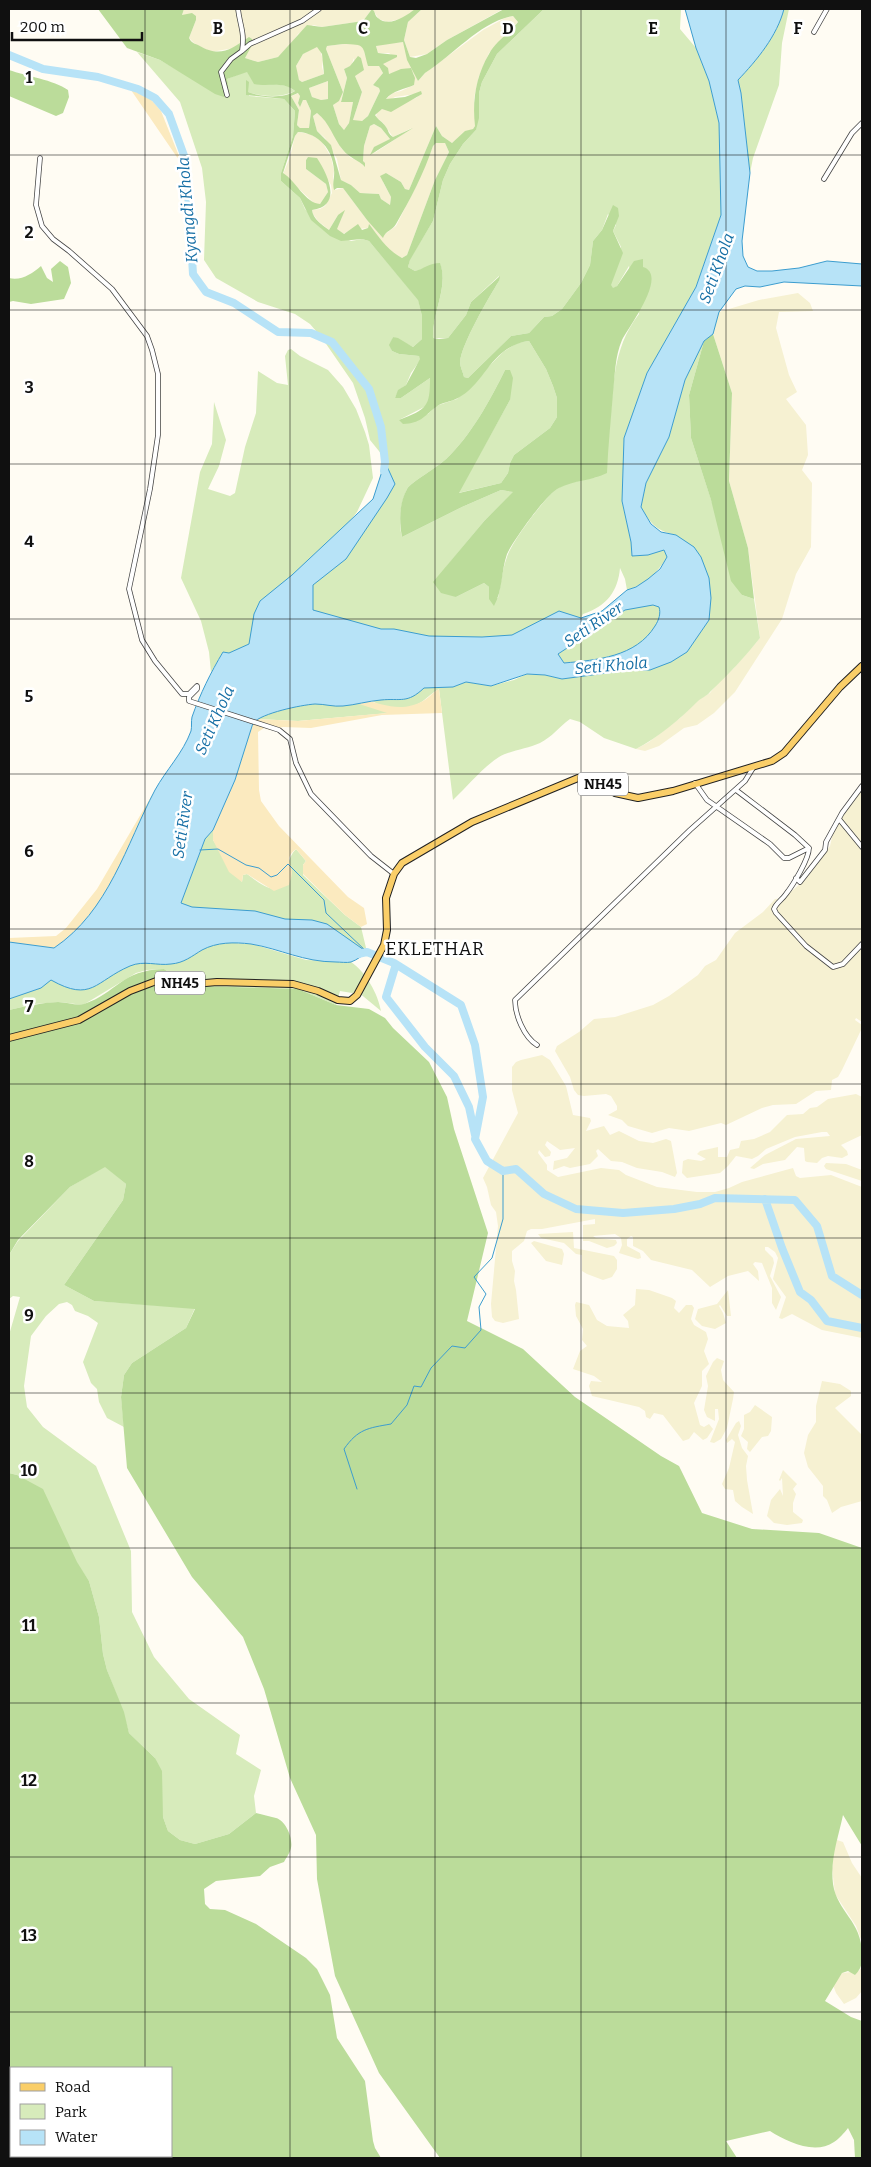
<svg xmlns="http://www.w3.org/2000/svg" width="871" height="2167" font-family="Bitter,serif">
<rect width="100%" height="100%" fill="#fffcf3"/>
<path fill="#f6f1d2" d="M184 9H372L363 21 322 27 313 25 298 34 288 48 296 66 303 54 317 46 320 49 323 60 322 67 324 74 302 82 299 80 288 48 278 57 258 62 245 58 248 50 243 41 234 48 211 52 195 44 189 38 196 20 189 15H182Z
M372 9H415L405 18 387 22 379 19Z
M422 9H503L447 40 427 54 410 57 404 40 408 22Z
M513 16 518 22 489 53 479 76 474 98 475 126 473 129 465 132 452 143 442 136 436 126 409 190 405 189 401 182 386 173 383 182 391 197 390 205 381 199 379 194 360 193 351 185 341 180 337 159 325 138 317 131 313 116 317 113 322 117 330 127 342 149 351 158 361 162 364 166 363 161 364 146 370 126 374 124 381 128 390 139 373 154 412 128 393 137 383 123 376 117 377 112 382 109H385L416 98 422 93 395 97 388 101 386 99 393 93 401 91 414 85V75L410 68 389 74 382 64 394 57 389 53H378L376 46 379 44 403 42 418 81 425 73 483 30 505 18Z
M343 44H360L364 48 365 55 379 66 383 73 373 85 379 88 380 91 368 116 362 121 357 122 353 120 362 92 355 76 354 58 351 66 344 69 347 78 341 101 353 102 349 123 344 130 339 124 333 105 343 92 326 49 327 46Z
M328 81V99L321 100 312 97 309 88Z
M299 93 300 96 298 103 300 106 303 100H306L311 111 309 128H300L297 125 299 110 291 96Z
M298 132 310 134 321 140 331 157 334 171 333 178 335 190 343 188 367 220 385 234 396 226 415 188 433 146 436 143H445L449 152 435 180 407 255 402 258 395 255 385 246 369 225 368 228 351 230 343 234 336 229 342 217 338 215 329 230 318 221 313 214 312 210 320 209 325 206 332 193 331 185 326 177 308 157 306 160V169L326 184 328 192 320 204H315L283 174 290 157 295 136Z
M798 293 810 303 813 311 779 312 776 328 789 375 797 392 786 399 806 425 808 455 802 470 812 483 811 547 796 574 782 619 735 692 714 713 697 725 684 728 659 746 645 751 636 749 649 742 680 718 698 700 710 693 721 679 733 669 760 638 748 548 729 481 732 393 713 334 719 312 759 300Z
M862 785V1022L856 1018 855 1020 862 1025V1028L842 1070 838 1077 832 1080 831 1090 816 1091 796 1104 773 1105 762 1108 726 1125 721 1123 689 1131 669 1128 652 1133 628 1126 622 1120 608 1115 617 1110V1106L611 1096 606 1094 584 1096 578 1095 574 1090 570 1077 555 1051 557 1046 579 1032 594 1019 615 1017 653 1005 669 996 698 975 705 966 716 960 735 933 763 912 775 899 783 898 805 880 830 846 836 820 847 807 859 786Z
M542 1055 550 1060 566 1086 573 1115 590 1118 591 1121 586 1131 604 1126 610 1135 619 1131 639 1141 653 1143 666 1139 671 1141 677 1173 675 1177 662 1172 637 1168 622 1162 611 1161 598 1149 596 1151 598 1156 590 1164 570 1168 564 1166 553 1170 554 1161 567 1158 575 1148 560 1150 547 1141 545 1145 551 1152 550 1156 545 1157 539 1150 538 1153 547 1165V1170L558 1177 601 1168 619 1170 626 1175 657 1187 697 1192H715L729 1188 742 1182 793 1168 796 1176 800 1178 831 1175 862 1187V1338L822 1330 792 1314 782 1319 779 1318 786 1297 773 1279 778 1258 775 1252 768 1247H765V1250L773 1258 774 1263 770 1276 781 1297 776 1310 772 1303V1288L762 1263 755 1262 753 1264 758 1271 759 1281 748 1271 728 1276 710 1287 692 1270 651 1260 643 1251 633 1246V1237L631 1236 627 1239V1246L640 1253 641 1258 638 1259 619 1253 622 1245 621 1238 615 1234 593 1236 596 1238 616 1240 617 1243 614 1246 607 1248 589 1241H583V1225L595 1224V1219L542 1229H531L527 1231 524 1241 512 1251V1261L515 1271 514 1281 516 1290 519 1319 503 1323 495 1321 492 1317 491 1304 498 1226 496 1212 491 1205 487 1187 483 1178 518 1113 512 1090V1067L516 1062 521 1060Z
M856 1094 862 1097V1135L841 1145 847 1151 848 1155 842 1158 828 1156 822 1158 817 1163 807 1162 805 1161 804 1148 797 1147 785 1160 763 1164 754 1169 750 1168 765 1155 796 1139 830 1136 827 1132H822L795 1137 766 1149 758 1156 752 1159 736 1156 728 1166 720 1173 687 1178 682 1173 683 1161 688 1159 701 1161 706 1159 697 1154 700 1151 718 1147V1157H727L730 1150 739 1148 741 1141 754 1139 770 1132 787 1115 803 1114 810 1108 817 1107 828 1099Z
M826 1163 846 1164 862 1170V1181L826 1169 824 1166Z
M573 1232 574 1248 614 1256 617 1260V1269L612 1277 603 1280 587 1274 582 1271V1255L576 1254 564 1243 541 1238 538 1234Z
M534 1241 562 1249 564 1254 562 1265 546 1261 531 1243Z
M636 1289 649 1290 672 1298 676 1301 674 1308 679 1313 686 1305H692L694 1308 691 1319 694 1325 706 1332 708 1339 704 1351 709 1364 702 1371V1386L694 1403 700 1425 704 1427 709 1424 713 1429 707 1438 703 1440 694 1432 689 1439 683 1441 663 1415 654 1413 650 1419 646 1417 645 1411 639 1407 592 1396 589 1386 591 1381 602 1382 594 1376 573 1369 580 1351 587 1346 582 1340 583 1329 576 1316 575 1305 576 1302 589 1305 597 1320 607 1326 629 1328 628 1321 623 1315 635 1305Z
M728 1290 731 1316H727L720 1305 719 1306 723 1313 726 1323 715 1329 702 1326 695 1319 698 1309 717 1304Z
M717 1358 724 1361 721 1370 723 1380 734 1392 733 1399 727 1428 721 1439 714 1443 710 1442 719 1419 718 1409H715V1421L707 1417 704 1410 708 1386 706 1376 713 1362Z
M822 1381 840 1384 851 1391V1396L835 1408 862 1435V1501L841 1507 832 1513 827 1500 823 1496V1486L808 1467 804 1453 808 1435 816 1422V1406Z
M755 1405 772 1417 771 1431 768 1436 762 1437 750 1452 747 1449 748 1442 741 1436 744 1429V1415L750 1412Z
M739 1421 741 1426 738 1435 742 1448 748 1456 746 1466 747 1480 753 1514 742 1507 735 1501 733 1490 725 1489 722 1484 729 1468 735 1442 732 1439 727 1443 726 1440 736 1423Z
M783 1470 797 1484 793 1489 796 1494 793 1503V1512L803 1520 802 1523 787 1525 774 1523 767 1516 771 1500 780 1489 783 1496 782 1478 780 1481 779 1480Z
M837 1840 843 1842 852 1863 862 1878V1942L856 1926 835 1894 832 1868 834 1847Z
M862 1966V1991L856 1998 844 2004 836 1993 833 1985 842 1973 859 1971Z"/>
<path fill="#d7ebbb" d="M544 9H681L680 29 696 48 709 81 719 123 721 215 696 287 647 373 624 438 622 501 631 542 632 556 648 555 664 550 667 557C658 572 645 585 627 590L625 579 620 568C618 591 607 606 583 614L581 618 479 644 282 616 354 537 389 478 387 461 370 440 365 418 353 383 322 338 310 324 295 314 258 302 216 278 204 260 206 202 202 168 180 102 137 52 160 60 198 82 227 90V79L247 71 253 81 288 86 295 91C282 98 262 97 248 92L246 81 249 96 284 99 295 111 293 136 281 173V181L300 198 305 209 322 229 351 241 362 239 369 241 418 299 422 316V339L413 347 393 337 390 345 392 351 399 354 419 356 421 359 411 373 406 385 399 390 395 398H401L430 378V398L428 405 399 420 428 414 436 406 457 399 503 352 517 343 529 341 546 369 553 386 557 398V417L550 428 514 455 510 463 508 473 501 483 458 493 510 400 505 370C491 399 470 437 446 459 438 467 411 482 407 489 400 504 398 522 402 537L462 507 501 490 514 492 485 520 446 567 456 597 484 583 489 587V599L498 598C501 585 502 570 507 557 511 543 545 497 557 489 568 481 584 480 597 477 601 463 607 447 609 432 614 389 611 350 639 314L629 266 617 286 613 289 610 285 621 247 613 231 616 225 608 214 602 230 593 241 590 265 581 283 562 309 552 316 544 317 529 333 511 336 468 378 464 377C463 372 460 367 460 362 461 345 489 297 499 281V276L471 302 466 315 448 338H433C432 312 449 287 440 264 428 265 425 269 415 271L408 267 410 259 433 221 443 180 450 164 463 144 476 130 479 93 482 82 497 54Z
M784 9H789L782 43 779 85 753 158 750 173 741 93 738 80C757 60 777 36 784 9Z
M704 341 689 395 691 438 742 595 754 599 760 638C745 657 728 675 710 692 707 696 701 698 698 701 680 719 659 737 636 749L604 738 580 722 570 719C559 727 552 737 540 743 527 749 511 750 499 757 482 768 468 786 453 800L439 689C431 693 425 701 416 705 385 717 368 699 347 679L416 687H453L466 682 491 686 514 680 527 674 545 675 562 679 629 670H650L687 652 709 620 676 535C655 530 652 525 641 507L646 483 669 437 685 380Z
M291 349 300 356 328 370 343 387 356 409 365 432 369 445 373 478 357 512 340 534 249 644 229 654 223 652 211 672 209 652 201 621 181 578 200 472 212 444 214 402 226 440 219 466 208 489 230 496 235 493 245 447 256 413 258 371 277 383 288 385 285 356 288 350Z
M670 575 674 638 602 659 564 663 558 654 619 615Z
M271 676 375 708 389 713 298 721 257 719 253 723 242 760 238 758Z
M213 830V840L242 882 243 875 247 874C258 882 271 894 284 886 287 874 287 857 296 849L306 861 303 865V875L345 915 361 927 367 952 174 911 181 903 205 839Z
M169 921 234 943 252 944 306 960 351 962C366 972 378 994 381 1011L358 992 352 993 340 991 336 1005 298 989 205 986 181 980 164 969 147 970 136 973 83 1005 60 1002 35 1004 9 1010V999L41 988 55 974Z
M105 1166 126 1184 123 1200 64 1285 94 1301 195 1308 186 1328 132 1363 124 1375 121 1397 124 1427 107 1418 99 1402 97 1389 91 1383 83 1362 98 1323 88 1316 75 1311 72 1305 67 1302 59 1304 46 1316 31 1336 24 1386 27 1407 43 1427 96 1466 131 1551 132 1612 154 1657 189 1699 240 1735 236 1754 261 1770 254 1796 256 1813 229 1834 195 1844 180 1840 168 1831 163 1817 155 1758 129 1733 123 1712 107 1670 103 1654 99 1617 89 1581 17 1475 9 1473V1335L20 1297 13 1296 9 1299V1255L18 1241 70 1187Z"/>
<path fill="#bbdc9a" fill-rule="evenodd" d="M98 9H184L182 15 192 13 196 16V20L189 38C191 42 193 43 198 45 220 58 230 50 249 37L252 39 253 43 245 58 258 62 278 57 307 25 322 27 363 21 372 9C376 12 374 15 378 18 389 28 406 16 415 9H422L408 22 404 40 410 57 416 58 427 54 447 40 504 9H544L497 54 482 82 479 93V118L476 130 463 144 450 164 443 180 433 221 410 260 408 267 415 271C424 269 429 263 440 263 449 287 432 312 433 338L439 339 448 338 466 315 471 302 500 276 499 281C489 297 461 345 460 362 460 367 463 372 464 377L468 378 511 336 529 333 544 317 552 316 562 309 581 283 590 265 593 241 602 230 613 205 618 208 619 216 613 231 623 253 611 285 613 288 617 286 634 261 643 259V267C669 275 628 328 622 340 615 356 615 375 613 393 611 419 608 446 607 473 592 481 574 480 559 488 546 494 513 541 507 554 501 571 503 590 494 606L489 599V587L484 583 456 597 441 593 433 582 485 520 513 492 501 490 462 507 402 537C399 521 399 504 407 489 411 482 438 467 446 459 470 437 491 399 505 370H510L513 378 510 400 459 493 501 483 508 473 510 463 514 455 550 428 557 417V398L553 386 546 369 529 341C491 346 486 383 458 398 451 402 442 402 436 407 423 417 421 423 403 424L399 420C427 409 430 407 430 378L401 398H395L398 390 406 385 420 359 419 356 399 354 392 351 389 345 393 337 398 338 413 347 422 339V316L418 300 369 241 362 239 341 241 330 236 311 220 300 198 281 181V173L293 136 295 111 284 99 246 95V80L249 82 248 92C261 97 283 99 295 91 283 81 268 87 254 84L247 72 227 79 228 86 224 97 215 94 160 60 127 48ZM513 16 518 22C510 33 495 42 489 54 476 76 472 101 475 126L473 129 465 131 452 143 442 136 436 126 409 190 405 189 401 182 386 173 380 176 391 197 390 205 381 199 379 194 360 193 351 185 341 180 331 145 317 131 313 116 317 113C330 123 333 138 343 150 349 158 359 160 365 167V163L363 161 364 146 370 126 374 124 381 128 390 139 374 147 370 155 413 128 393 137C388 134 389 131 386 127 383 122 378 120 375 115L382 109 391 112 422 94 421 91 405 97 386 99C392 91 405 89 414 85L415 78 411 68 401 69 389 74 388 68 383 64 397 57V55L378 53 376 46 403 42 407 60 418 81 425 73C454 55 480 22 513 16ZM343 44C366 45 362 44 368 66H379L383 73 373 85 379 88 380 91 368 116 362 121 353 120 362 92 355 76 364 70 361 58 358 56 350 66 344 69 347 78 341 102H353L349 123 344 130 339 124 333 105 339 101 343 92 326 49 327 46ZM317 47 322 54 324 74 302 82 299 80 296 66 303 54ZM328 81V99L321 100 312 97 309 88ZM298 93 300 96 298 103 300 107 303 100H306L311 111 309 128H300L297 125 299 110 291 96ZM298 132C319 133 333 150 334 170 335 177 332 183 334 190L337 188H343L367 220 383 238C385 231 393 230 396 224 410 200 424 173 433 146L436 143H445L449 152 435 180 407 255 402 258C387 250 379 237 369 224L368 228 362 230 358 224 344 234 337 229 345 210 338 215 329 230C322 225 313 219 312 210 343 206 328 175 317 158L308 157 306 160V169L326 184 328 192 320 204C305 203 296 181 283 173L295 136Z
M9 70C26 76 54 80 68 90L69 97 63 113 56 116 9 96Z
M60 261 68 267 71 283 64 299 31 304 13 301 9 302V278C21 281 32 274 41 266L47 278 53 282 51 269Z
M713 334 732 393 729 481 748 548 754 599 742 595 731 581 711 500 691 438 689 395 704 341Z
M164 969 181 980 205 986 298 989 336 1005 369 1009 385 1018 393 1028 429 1062 447 1097 454 1129 488 1233 467 1321 523 1349 575 1397 661 1456 679 1466 702 1513 752 1529 819 1533 862 1548V1846L843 1815C838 1839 830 1859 833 1884 837 1912 862 1921 862 1954 862 1963 862 1968 855 1975L848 1971 842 1973 825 2001 851 2017 862 2021V2158H855L854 2140 848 2128C844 2133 839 2139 834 2142 815 2155 787 2142 770 2131L726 2141 737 2158H440L379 2073 335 1976 317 1879 316 1835 290 1778 264 1689 243 1637 192 1577 127 1468 121 1397 124 1375 132 1363 186 1328 195 1309 94 1301 64 1285 123 1200 126 1184 105 1167 70 1187 18 1240 9 1255V1010C25 1006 41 1003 58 1002 66 1002 77 1006 84 1004 117 993 121 970 164 969Z
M9 1473 17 1475 43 1489 77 1562 89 1581 99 1617 103 1654 107 1670 124 1712 129 1733 155 1758 162 1771 163 1817 168 1831 180 1840 195 1844 229 1834 256 1813C263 1815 269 1816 276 1818 286 1821 293 1838 291 1848 290 1853 286 1858 284 1862L270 1867 260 1876 216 1881 204 1889 205 1904 210 1909 225 1910 256 1924 306 1958 317 1969 330 1995 337 2038 365 2081 373 2141 375 2148 381 2158H9ZM171 2068V2156H11V2068Z"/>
<path fill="#fbeabf" d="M131 90 149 97 161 111 183 166Z
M292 614C300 619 309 625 317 629 331 635 340 628 350 644L361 699C383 704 401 713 423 701 429 698 433 692 439 689L442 713 382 715 311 728 283 727 270 730 264 728 258 732 259 790 261 801 279 826 348 897 364 908 367 924 361 927 345 915 303 874V865L306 861 296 849C284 859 291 862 292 872 292 876 290 881 289 885L274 891 247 874 243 875 242 882 229 872 213 840V830L235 780 253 723 257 719 298 721 387 713 356 703 337 636H323L288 615Z
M155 790C129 845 107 913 54 948L9 942V938L56 936 66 928 97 889Z"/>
<path fill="#b7e3f7" stroke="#3c9dcf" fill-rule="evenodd" d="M685 9H784C777 36 757 60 738 80L741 93 750 173 742 241 743 256 748 267 757 271H772L799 268 827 261 862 264V286L784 282 760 287 745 286 736 289 719 312 713 334 704 341 685 380 669 437 646 483 641 507 651 524 661 532 676 535 694 547 701 557 709 578 711 598 709 620 687 652 671 662 650 670H629L562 679 545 675 527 674 491 686 466 682 453 687 424 688C407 704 401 698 381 700 368 701 355 705 343 706 333 707 325 704 315 704 301 705 262 713 253 723L235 780 213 830 205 839 181 903 192 907 255 911 285 919 312 920 327 924 367 952C363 955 357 960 351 962 347 963 340 962 336 962 303 962 281 949 251 944 234 942 217 942 202 950 192 956 184 963 171 964 157 966 144 960 130 966 95 981 92 1003 51 980L41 988 9 999V942L54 948C109 911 126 845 155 790 166 770 183 753 191 731 192 727 191 721 192 717 200 694 211 672 223 652L229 653 249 644 254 614 260 601 292 575 373 499 385 462 395 484 387 498 346 559 313 585V610L381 629H394L429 636 482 637 512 635 559 611 581 618 602 611 627 590 636 587 648 579 660 569 667 557 664 550 648 555 632 556 631 542 622 501 624 438 647 373 696 287 721 215 719 123 709 81 696 48ZM653 605 659 607C661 613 659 620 655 626 636 657 597 660 564 663L558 654 625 610Z"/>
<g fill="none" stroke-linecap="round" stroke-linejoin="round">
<path stroke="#3c9dcf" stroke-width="1" d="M200 850 218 849 246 865 259 868 271 877 277 875 288 864 324 900 326 913 367 952
M357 1489 344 1449C358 1429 368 1428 391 1424L407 1405 414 1386 421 1387 431 1368 452 1346 465 1348 481 1330 479 1307 486 1294 474 1277 492 1258 503 1219V1171"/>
<path stroke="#b7e3f7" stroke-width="8" d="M9 55 43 69 98 77 138 89 155 98 169 114 186 161 193 274 206 292 234 303 278 332 311 333 332 342 369 389 381 427 385 462 384 471
M358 954 367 952 394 963 461 1005 475 1045 483 1097 475 1139 487 1161 503 1171 516 1169 544 1194 576 1209 623 1213 674 1209 700 1204 715 1198 795 1200 817 1226 832 1276 862 1295
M396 964 386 997 425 1047 454 1076 469 1107 475 1135
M765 1199 782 1248 800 1292 811 1300 827 1321 862 1328"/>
<g stroke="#434343" stroke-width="5.5">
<path id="street" d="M814 32 827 9
M242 51 250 44 302 21 319 9
M227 95 221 72 231 59 242 51C245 32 240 26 238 9
M40 158 36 205 42 226 53 239 69 251 112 289 147 336 152 350 158 374V435L150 489 129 589 142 640 155 661 182 694H189L197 686V689L189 697V701L279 730 290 739 296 763 311 794 371 856 394 874
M824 179 852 133 862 123
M695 783 707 800 770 844 784 858H789L809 848
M736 790 795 835 809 848C809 859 793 885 786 894 782 900 776 903 774 909L776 913 806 946 833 967 843 964 862 944
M839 819 862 847
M796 878 800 882 825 850 826 842 842 813 862 786
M537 1045C524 1037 515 1015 515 1000L690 830 745 781 753 768"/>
</g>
<g stroke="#212121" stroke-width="8">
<path id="primary" d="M9 1038 79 1020 130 991 159 980 194 984 217 982 293 984 318 991 338 1000 350 1001 357 995 384 945 387 930 386 898 394 874 402 863 472 822 578 778H594L615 793 638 798 673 791 772 761 784 753 840 687 862 666"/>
</g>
<use href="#street" stroke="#fff" stroke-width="4"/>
<use href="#primary" stroke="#face68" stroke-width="6"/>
</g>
<path fill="none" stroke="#101010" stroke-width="1" stroke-opacity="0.55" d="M145 9V2068M290 9V2158M435 9V2158M581 9V2158M726 9V2158M9 155H862M9 310H862M9 464H862M9 619H862M9 774H862M9 929H862M9 1084H862M9 1238H862M9 1393H862M9 1548H862M9 1703H862M9 1857H862M9 2012H862M145 2156V2158"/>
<g text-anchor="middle" stroke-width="5" stroke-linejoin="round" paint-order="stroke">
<g fill="#fff" stroke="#585858" stroke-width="1">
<rect x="578" y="772.5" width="50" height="23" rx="4"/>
<rect x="155" y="971.5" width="50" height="23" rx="4"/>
</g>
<g font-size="14" font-weight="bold" fill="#101010">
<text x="603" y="789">NH45</text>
<text x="180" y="988">NH45</text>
</g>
<g font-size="16" font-style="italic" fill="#166fa5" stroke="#fff">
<text transform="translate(187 210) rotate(-95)" y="6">Kyangdi Khola</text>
<text transform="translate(716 268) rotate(-70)" y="6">Seti Khola</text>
<text transform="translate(593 624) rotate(-34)" y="6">Seti River</text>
<text transform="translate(611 665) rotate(-5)" y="6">Seti Khola</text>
<text transform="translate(214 720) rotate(-66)" y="6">Seti Khola</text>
<text transform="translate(182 825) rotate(-82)" y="6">Seti River</text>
</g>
<g font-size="18" letter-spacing="1" fill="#101010" stroke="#fff">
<text x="435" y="955">EKLETHAR</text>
</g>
</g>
<g font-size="16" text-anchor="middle" font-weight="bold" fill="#101010" stroke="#fff" stroke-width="5" stroke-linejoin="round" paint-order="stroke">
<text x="218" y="34">B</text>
<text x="363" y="34">C</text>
<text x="508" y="34">D</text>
<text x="653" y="34">E</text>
<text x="798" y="34">F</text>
<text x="29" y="83">1</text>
<text x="29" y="238">2</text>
<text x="29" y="393">3</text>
<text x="29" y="547">4</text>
<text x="29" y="702">5</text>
<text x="29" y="857">6</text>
<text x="29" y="1012">7</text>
<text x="29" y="1167">8</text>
<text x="29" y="1321">9</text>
<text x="29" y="1476">10</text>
<text x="29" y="1631">11</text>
<text x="29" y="1786">12</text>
<text x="29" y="1941">13</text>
</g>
<rect width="871" height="2167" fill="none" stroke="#101010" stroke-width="20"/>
<rect x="10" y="2067" width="162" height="90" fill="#ffffff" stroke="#9f9f9f"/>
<rect x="20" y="2083" width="25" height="8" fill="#face68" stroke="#9f9f9f"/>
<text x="55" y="2092" font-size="15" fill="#101010">Road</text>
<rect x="20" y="2104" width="25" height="15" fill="#d7ebbb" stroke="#9f9f9f"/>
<text x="55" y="2117" font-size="15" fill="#101010">Park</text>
<rect x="20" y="2130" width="25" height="15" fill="#b7e3f7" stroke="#9f9f9f"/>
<text x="55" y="2142" font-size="15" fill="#101010">Water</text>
<path d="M12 32v8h130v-8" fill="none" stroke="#101010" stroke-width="2.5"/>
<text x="20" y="32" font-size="15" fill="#101010" stroke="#ffffff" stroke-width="4" paint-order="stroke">200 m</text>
</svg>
